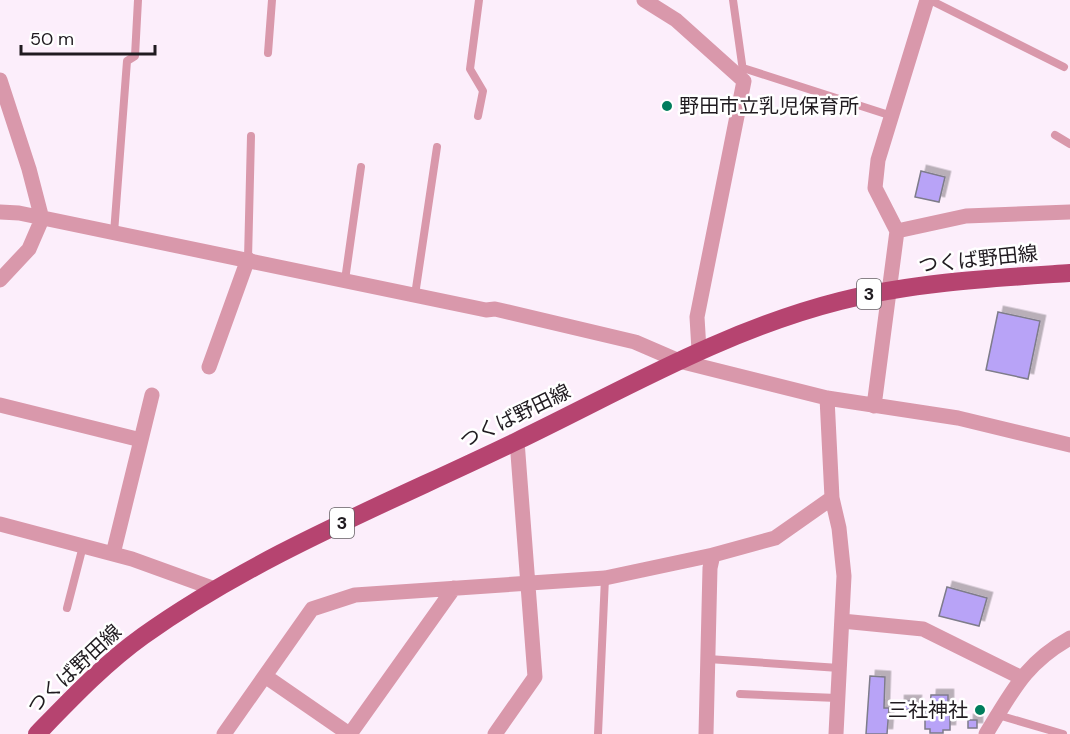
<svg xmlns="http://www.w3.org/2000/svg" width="1070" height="734" font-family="'DM Sans','Noto Sans JP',sans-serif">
<defs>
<filter id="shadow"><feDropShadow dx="5.5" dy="-5.5" stdDeviation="0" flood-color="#0004"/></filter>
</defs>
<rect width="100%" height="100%" fill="#fceefb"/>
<path fill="#b8a3f7" stroke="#7e7b8a" stroke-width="1.5" filter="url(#shadow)" d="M921 171 945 177 939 202 915 197Z
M998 312 1040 321 1028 379 986 370Z
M947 587 987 598 979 626 939 616Z
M870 676 885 677 884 708H889L887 734H866Z
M931 695H948V710L944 711H950V730H943V733H930V729H925V711H934V708H930Z
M899 701H916L915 710 899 709Z
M968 720H977V728H968Z"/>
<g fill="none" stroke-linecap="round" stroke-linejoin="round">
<path stroke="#d998ab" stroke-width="8" d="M733 0 743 71
M930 0 1064 67
M268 53 272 0
M743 68 892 116
M478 116 483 91 470 69 479 0
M1055 135 1070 144
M114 233 127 61 135 56 138 0
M248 259 251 136
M345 280 361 167
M415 295 437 147
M67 608 83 546
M708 659 839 668
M740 694 837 698
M998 715 1063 734
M598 734 605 578"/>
<path stroke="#d998ab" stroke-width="15" d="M644 0 676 20 744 81 697 317 699 350
M0 80 29 169 42 219 29 249 0 280
M0 212 19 213 486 310 495 309 635 342 679 361 827 398 958 418 1070 445
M897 231 966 216 1070 212
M209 367 248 259
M827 398 832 498 839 528 844 576 836 734
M0 405 141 440 113 554
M874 406 897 231 875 188 878 160 927 0
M141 440 152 395
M0 524 132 559 215 589
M842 621 923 629 1020 677
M265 676 349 734
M224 734 312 609 355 595 605 578 713 555 775 538 832 498
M350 734 454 588
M495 734 535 677 517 441
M706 734 710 568 713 555
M986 734C1012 692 1025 663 1070 638"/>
<path stroke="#b64470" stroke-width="18" d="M37 734C71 699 104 664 143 636 258 554 391 502 517 441 623 390 725 330 840 301 914 282 994 278 1070 273"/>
</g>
<g fill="#007d5d" stroke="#fff" stroke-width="2">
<circle cx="667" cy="106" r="6"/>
<circle cx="980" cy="710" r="6"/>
</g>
<g text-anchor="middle" stroke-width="5" stroke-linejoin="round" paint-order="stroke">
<g fill="#fff" stroke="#635f63" stroke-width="1.5">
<rect x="857" y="279" width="24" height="30" rx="4.5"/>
<rect x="330" y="508" width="24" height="30" rx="4.5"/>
</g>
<g font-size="18" font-weight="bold" fill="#201b20">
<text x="869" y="300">3</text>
<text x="342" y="529">3</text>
</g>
<g font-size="20" fill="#201b20" stroke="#fff" text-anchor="start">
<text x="679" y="113">野田市立乳児保育所</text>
<text x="968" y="717" text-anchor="end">三社神社</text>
</g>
<g font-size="20" fill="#201b20" stroke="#fff">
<text transform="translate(978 259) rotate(-6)" y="7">つくば野田線</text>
<text transform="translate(515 416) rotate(-26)" y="7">つくば野田線</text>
<text transform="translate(74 669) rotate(-43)" y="7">つくば野田線</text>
</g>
</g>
<path d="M21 45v9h134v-9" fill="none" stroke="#201b20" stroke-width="3"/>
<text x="30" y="45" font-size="18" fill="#201b20" stroke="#ffffff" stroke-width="4.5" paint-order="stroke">50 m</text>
</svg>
